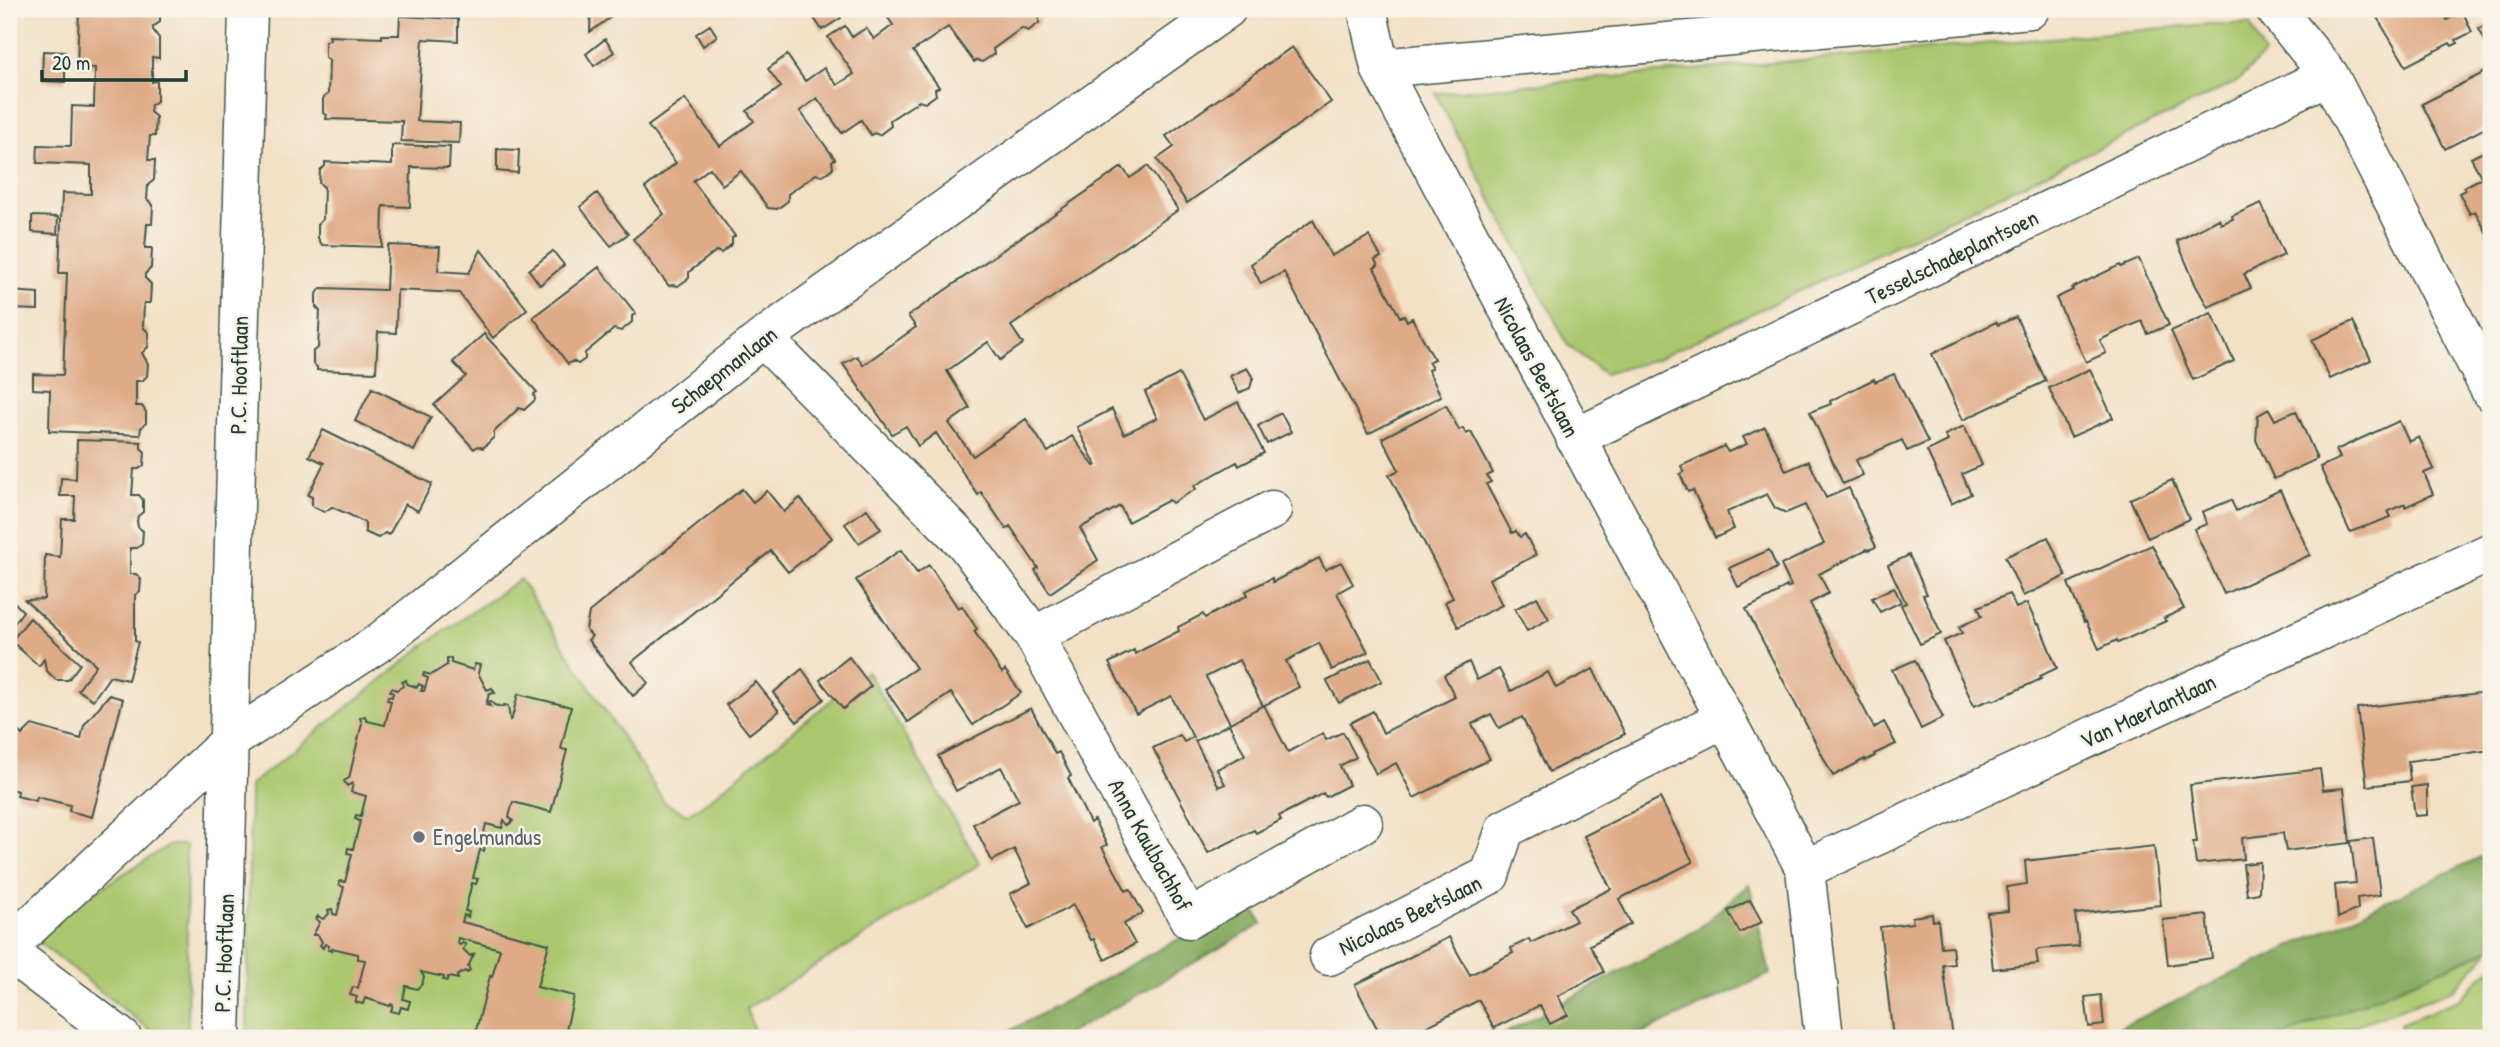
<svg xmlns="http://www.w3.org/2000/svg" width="2500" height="1047" font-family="'Patrick Hand',sans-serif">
<rect width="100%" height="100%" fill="#f7f3e8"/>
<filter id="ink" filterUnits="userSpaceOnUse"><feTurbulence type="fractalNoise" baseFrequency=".0143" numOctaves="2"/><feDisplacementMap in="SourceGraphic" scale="14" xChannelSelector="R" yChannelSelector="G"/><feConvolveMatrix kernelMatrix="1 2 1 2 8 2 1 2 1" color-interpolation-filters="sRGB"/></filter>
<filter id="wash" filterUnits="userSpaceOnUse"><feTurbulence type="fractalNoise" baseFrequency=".00686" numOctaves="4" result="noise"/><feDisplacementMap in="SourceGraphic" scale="28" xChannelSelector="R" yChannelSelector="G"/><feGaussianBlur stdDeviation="1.57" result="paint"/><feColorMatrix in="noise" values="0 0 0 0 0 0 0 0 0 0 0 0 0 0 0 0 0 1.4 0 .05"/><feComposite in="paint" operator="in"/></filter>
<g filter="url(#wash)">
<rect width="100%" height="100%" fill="#f3e1c6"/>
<path fill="#abc76e" stroke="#658251" stroke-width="2" d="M2208 24H2250L2264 54 2237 82 1657 359 1604 374 1568 345 1435 93Z
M520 579 665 803 687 814 700 807 867 671 980 864 746 1009 757 1038H247L250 785 430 641Z
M170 845H186L188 1038H160L42 945 40 938 45 923Z
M2491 949 2453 990 2320 1038H2278Z
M2491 968V1038H2402L2400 1024 2459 1000Z"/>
<path fill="#88ac61" stroke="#54744a" stroke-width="2" d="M2491 852V949L2278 1038H2097Z
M1749 884 1770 974 1631 1038H1497L1697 930Z
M1251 903 1262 924 1061 1038H997L1169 944Z"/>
<g id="blocks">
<path fill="#dfaa86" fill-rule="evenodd" d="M79 9H160V22L153 27V30L159 38V58L152 57V82L157 81V101L151 105 150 112 156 117 155 136H150L148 160H155L154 180 148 185 147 199 153 205 152 224H147L145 248H152L151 268 145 274V278L151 284 150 303H144L143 327 149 333 148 347 142 353 148 364 147 376 142 381H136V406H142L146 412V423L141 428 140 435 49 431 50 390 33 389V374L63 375 67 273H59L62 193 91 194V165L37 163 38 145 71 146 72 106 94 107 95 68 77 67Z
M591 9H622L590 32Z
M808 9H834L841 18 822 30Z
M882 9H1037L1041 15 1039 17V23L1028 31 1022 28 993 49 994 54 982 62 977 60 974 62 948 27 913 51 939 87 935 89 936 95 925 103 919 101 890 120 891 126 879 135 874 133 871 135 861 120 842 133 817 98 800 111 835 159 832 161 833 168 822 176 816 174 788 194V201L777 209 768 208 741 171 722 185 710 168 693 181 735 236 732 238V244L721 253 716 251 689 272V278L678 286 672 285 669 286 633 239 664 214 645 188 676 163 648 126 685 99 720 146 754 121 747 111 781 87 768 69 787 55 805 81 824 68 837 85 854 74 828 37 845 26 852 37 866 28 874 39 893 25Z
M2372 9H2441L2447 20 2463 12 2472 32 2456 40 2458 43 2452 46 2450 43 2406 66Z
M400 16 458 19V41L423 39 417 121 460 123 459 143 401 141 402 121 326 119 327 115 323 113V98L328 94 329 60 325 57V42L330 39 329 36 382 38V35H399Z
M2491 22V47L2489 48 2479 29Z
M710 25 717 36 703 46 696 34Z
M605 39 614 52 594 66 586 54Z
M1292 47 1331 102 1187 203 1157 159 1174 147 1166 136Z
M43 51 65 52V82L42 81Z
M2491 69V125L2445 149 2422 104Z
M392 145 450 147 449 168 411 167 410 207 383 206 382 247 322 245 318 238V224L323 219 324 187 319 183 320 170 325 166V162L392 165Z
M2491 148V241L2475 211 2470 214 2459 193 2465 190 2464 187 2482 178 2471 158Z
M497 149 519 150 518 173 497 171Z
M1148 166 1178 210 1011 326 1023 344 1013 351 1000 360 988 342 947 371 970 408 949 423 973 456 1026 419 1048 452 1072 436 1094 466 1096 465 1077 427 1112 409 1124 434 1157 418 1145 392 1179 374 1203 420 1238 402 1264 453 1239 466 1237 462 1194 486 1196 489 1172 503 1169 500 1128 522 1120 506 1080 528 1098 560 1050 593 1035 570 1038 568 1010 526 1006 529 981 492 978 495 936 433 918 446 906 426 892 434 843 364 857 356 863 365 916 327 908 316 1122 167 1130 178Z
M597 193 628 234 611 246 580 207Z
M2261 203 2284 255 2244 274 2251 288 2208 307 2196 286 2177 241 2219 219 2221 224 2233 219 2232 216Z
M32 216 58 217 57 234 32 232Z
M1313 220 1331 256 1369 236 1381 257 1375 260 1378 266 1374 268 1387 293 1400 317 1404 315 1407 321 1412 318 1434 359 1428 362 1432 368 1428 370 1441 396 1368 434 1284 272 1261 284 1251 264Z
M388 245 440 247 438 271 469 273 481 250 527 309 493 338 459 293 397 290 396 333 378 332 376 372 317 370V367L313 364V351L318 348 320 311 316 307V295L321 288 386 290Z
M553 251 564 265 540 285 529 270Z
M2139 259 2169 325 2148 334 2142 321 2121 330 2100 340 2106 353 2086 362 2056 298 2073 290 2072 288 2120 265 2121 267Z
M599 267 636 314 632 316V322L621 331 614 329 585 353V359L578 364 573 361 568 364 533 317Z
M10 291 38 293V310L10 309Z
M2211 313 2234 361 2193 380 2171 331Z
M2016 317 2046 381 1963 420 1932 354 1996 322 1998 325Z
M2353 321 2371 360 2330 379 2312 340Z
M484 334 537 392 534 394 535 400 524 410 519 408 494 432V437L483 448 478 446 474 449 434 405 466 376 453 362Z
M1247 368 1253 378 1250 388 1239 393 1230 376Z
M2090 369 2113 418 2071 437 2049 388Z
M1894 374 1928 442 1907 451 1902 440 1856 460 1863 475 1843 484 1810 412 1831 404 1830 401 1874 379 1875 382Z
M372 388 431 417 414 451 355 421Z
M1446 405 1459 430 1463 428 1466 434 1471 432 1493 473 1487 476 1491 482 1486 484 1512 533 1516 531 1520 537 1525 534 1536 555 1489 579 1502 605 1458 627 1445 602 1453 598 1389 475 1399 470 1382 438Z
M2269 409 2275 420 2296 411 2317 459 2274 479 2256 440 2258 415Z
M1281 413 1291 432 1267 444 1258 426Z
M2399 421 2409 442 2419 437 2434 469 2424 473 2433 494 2405 507V504L2388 511 2391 517 2350 532 2320 467 2340 458 2336 450Z
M1964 426 1982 465 1962 474 1971 494 1951 504 1927 451 1948 441 1945 435Z
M1765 427 1786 471 1809 461 1826 498 1849 488 1876 547 1868 550 1867 549 1819 574 1829 593 1810 603 1874 728 1884 722 1896 744 1874 754 1875 756 1865 761V759L1833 776 1746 609 1778 593V591L1787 586V588L1791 586 1781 565 1824 544 1805 505 1786 513 1775 508 1767 494 1727 512 1734 529 1715 538 1693 490 1688 492 1680 474 1684 472 1681 466 1724 446 1728 452 1747 444 1743 437Z
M323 430 432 484 418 511 405 504 389 535 385 533 378 538 365 532V523L350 515 332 507 324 512 312 506V497L308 495 324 463 309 456Z
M77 440 141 442V448L145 452 144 465 139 469H134L132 495H139L143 500V512L138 516 137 521 138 527 143 531 142 544 137 548H130V574H136L141 579 140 591 135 595V641L138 642 128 680 110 676 93 700 78 690 96 665 25 600 44 599 45 555 60 557 62 519H74L75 496H60L61 478 76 479Z
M2172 480 2189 519 2148 538 2130 499Z
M742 489 753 502 767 491 784 512 800 498 832 538 788 572 771 551 731 582 632 662 648 683 633 696 588 640 592 636 586 630 589 612Z
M2280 490 2310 555 2224 594 2194 529 2207 524 2202 512 2231 500 2236 511Z
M867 509 881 529 859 543 845 524Z
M2048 537 2066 576 2023 596 2005 557Z
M2152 545 2184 609 2164 618 2166 621 2118 643 2117 640 2099 649 2086 621 2084 622 2068 583Z
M901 550 917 573 929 565 958 608 962 606 977 629 974 631 1002 673 1005 670 1021 693 973 725 951 693 908 722 885 689 916 668 856 580Z
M1769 550 1777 568 1738 587 1729 568Z
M1909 555 1927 594 1923 595 1941 634 1920 644 1901 605 1906 603 1888 565Z
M1319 558 1325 570 1341 562 1353 584 1337 593 1368 652 1332 670 1319 643 1286 661 1299 687 1263 706 1239 660 1206 677 1230 723 1264 705 1288 752 1323 733 1326 740 1343 732 1356 757 1340 766 1349 785 1326 797 1323 793 1316 797 1279 816 1281 820 1256 833 1254 830 1208 853 1153 748 1180 735 1184 742 1193 737 1171 696 1136 714 1109 663 1134 650 1135 654 1142 650 1179 631 1178 627 1203 614 1205 618 1248 595 1246 591 1272 578 1273 582ZM1229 724 1245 755 1217 769 1225 784 1219 787 1195 741Z
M1894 587 1901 602 1880 612 1872 598Z
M2009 594 2016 608 2027 603 2037 625 2039 624 2057 668 2040 676 2041 679 1993 701 1992 699 1974 706 1944 641 1962 633 1959 627 1982 616 1978 607Z
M9 597 23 611 9 631Z
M1537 597 1549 619 1527 631 1515 609Z
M30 618 80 664 68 680H56L46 670 44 659 39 666 11 641Z
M849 657 871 686 843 709 820 680Z
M451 658V663L473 670 475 664 480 665 478 673 487 690 492 688 495 693 489 694 486 705 490 706 487 702 491 701 494 705 503 707 504 705 508 706 510 720 512 718 518 694 571 707 561 749 567 750 551 812 513 802 509 817 513 821 508 825 504 820 502 828 486 824 481 845 485 846 484 851 480 850 473 878 478 879 476 884 472 883 465 911 469 912 468 917 464 915 462 922 549 944 537 987 574 996 564 1038H474L490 976 492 977 500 949 458 938 457 943 460 945 463 943 466 945 463 949 470 956 474 954 468 967 470 970 467 973 465 971 457 976 458 979 448 977 447 981 443 980 444 977 421 972 424 977 422 984 417 989 406 986 403 999 410 1001 408 1009 401 1007 399 1013 391 1011 393 1005 391 1004 390 1006 365 998 363 1004 355 1002 357 997 350 995 353 987 358 988 365 960 358 959V954L332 948V951L328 950 329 946 325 944 323 948 320 945 322 942 318 935H313L320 922 316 919 318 916 323 919 329 914 328 910 332 909 333 914 337 915 344 887 339 885 340 881 345 882 352 854 347 853 348 848 353 849 360 821 355 819 356 815 361 816 366 796 351 792 353 783 347 786 344 781 349 778 362 723 360 718 365 716 367 721 385 725 391 701 387 700 388 696 392 697 393 693 390 691 392 688 396 690 403 686 402 682 406 680 407 684 417 687 419 684 423 686 421 691H424L428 678 423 676 424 673 431 675 447 665V659Z
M1370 659 1382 681 1339 703 1327 681Z
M1915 660 1943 718 1921 729 1892 670Z
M1469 662 1477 680 1499 669 1511 691 1548 672 1556 688 1593 669 1625 734 1549 772 1522 717 1499 728 1491 714 1472 724 1490 759 1414 798 1396 763 1376 774 1350 723 1373 711 1383 733 1455 697 1444 675Z
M802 669 824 699 797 722 773 693Z
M756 682 779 711 749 734 726 705Z
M2487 692 2491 715V750L2408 761 2410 781 2367 786 2357 708Z
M109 695 123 699 92 817 69 811 70 805 37 797 36 801 17 796 18 791 9 789V723L22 735 32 725 81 739 84 725Z
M1031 708 1055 754 1059 752 1071 776 1068 778 1090 823 1094 820 1107 845 1102 847 1126 891 1130 889 1143 913 1124 924 1135 944 1105 960 1094 939 1091 940 1073 905 1028 929 1010 894 1031 883 1014 849 992 861 973 824 1019 800 1001 767 956 791 938 756Z
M2320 769 2323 790 2344 788 2350 843 2286 851 2283 833 2242 838 2244 859 2196 864 2193 842H2197L2190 785Z
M2427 785V815L2415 816 2411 787Z
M1660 798 1693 862 1619 899 1631 924 1590 945 1604 972 1558 996 1568 1015 1550 1024 1540 1005 1494 1028 1479 1000 1404 1038H1382L1355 985 1449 937 1470 975 1513 953 1511 948 1529 939 1531 943 1576 921 1569 909 1611 889 1584 836Z
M2373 838 2380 895 2357 898 2358 909 2338 918 2335 885 2356 883 2351 841Z
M2154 846 2161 905 2075 914 2079 946 2039 949 2036 951 2038 964 1993 969 1987 913 2008 911 2007 887 2027 884 2025 861Z
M2260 862 2259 893 2247 895 2243 864Z
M1750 900 1762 922 1740 933 1728 911Z
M1932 914 1933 921 1938 920 1941 947 1952 946 1954 964 1943 965 1953 1038H1893L1880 927 1913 923 1912 917Z
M2207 915 2212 958 2168 965 2163 920Z
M2101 995 2104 1025 2089 1027 2085 997Z
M1495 1030 1499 1038H1479Z"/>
</g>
</g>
<g filter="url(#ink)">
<use href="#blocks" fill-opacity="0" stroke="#3f564a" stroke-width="2"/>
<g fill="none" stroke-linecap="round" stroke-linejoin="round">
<g stroke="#3f564a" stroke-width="41">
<path id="minor" d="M1367 9 1380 68 1805 869 1824 1038
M2275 9 2329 75 2491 392
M1380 68 2030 9
M763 338 966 544 1034 636 1189 919 1363 823
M1575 438 2329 75
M1034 636 1272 510
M1805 869 2491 552
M9 946 230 741 380 642 763 338 1227 9
M9 952 122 1038
M1329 956 1490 875 1505 829 1725 718
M221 1038 248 9"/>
</g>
<use href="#minor" stroke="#fff" stroke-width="38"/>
</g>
</g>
<circle fill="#6b7280" stroke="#f7f3e8" stroke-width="2.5" cx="419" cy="837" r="7"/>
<g text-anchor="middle" stroke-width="5" stroke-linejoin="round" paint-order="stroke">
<g font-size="23" fill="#1f3d34" stroke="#f7f3e8">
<text transform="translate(1952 257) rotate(-26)" y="8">Tesselschadeplantsoen</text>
<text transform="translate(1537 367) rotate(62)" y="8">Nicolaas Beetslaan</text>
<text transform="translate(724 370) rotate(-38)" y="8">Schaepmanlaan</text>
<text transform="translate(239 375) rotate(-89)" y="8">P.C. Hooftlaan</text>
<text transform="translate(2148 711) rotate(-25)" y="8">Van Maerlantlaan</text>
<text transform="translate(1150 845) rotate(61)" y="8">Anna Kaulbachhof</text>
<text transform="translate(1410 915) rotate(-26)" y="8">Nicolaas Beetslaan</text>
<text transform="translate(224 953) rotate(-88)" y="8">P.C. Hooftlaan</text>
</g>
<g font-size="23" fill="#5b616d" stroke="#f7f3e8" text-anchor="start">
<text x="433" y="845">Engelmundus</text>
</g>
</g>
<rect width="2500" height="1047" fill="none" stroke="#f7f3e8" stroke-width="35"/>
<path d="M42 70v10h144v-10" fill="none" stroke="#1f3d34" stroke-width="3.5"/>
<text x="52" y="70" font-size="21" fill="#1f3d34" stroke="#f7f3e8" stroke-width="5" paint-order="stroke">20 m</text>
</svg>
